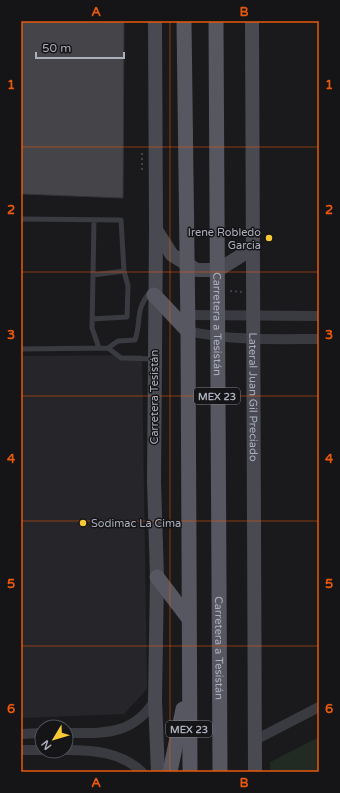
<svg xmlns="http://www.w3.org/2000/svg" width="340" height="793" font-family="'Varela Round',sans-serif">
<rect width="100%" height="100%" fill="#1a191c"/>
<path fill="#262529" d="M142 355 147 689 124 714 21 718V356Z"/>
<path fill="#212a23" d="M319 737V772H270V762Z"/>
<path fill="#444449" stroke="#343338" d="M21 21H124L123 198 21 194Z"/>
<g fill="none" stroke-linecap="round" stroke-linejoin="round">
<path stroke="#404248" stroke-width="2" stroke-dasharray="2 3" stroke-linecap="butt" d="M142 153V171
M230 291 242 292"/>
<path stroke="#3a3b41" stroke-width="5" d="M21 219 121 220 124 271 128 286 127 317 92 319
M94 220 92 328 99 348
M93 275 124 271
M151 291C134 310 142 320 135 340L118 341 108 348 121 358 153 359
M21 349 108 348"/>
<path stroke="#3a3b41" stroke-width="10" d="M187 315 319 316
M188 331C231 341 275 339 319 339
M66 733C103 733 133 736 155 700
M21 734 42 733
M255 740 319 707
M21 750H42
M66 750C94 750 121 752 142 772"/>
<g stroke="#484951" stroke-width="14">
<path d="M155 21 156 230 154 482 157 577 155 700 158 772"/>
<path id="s1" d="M252 21 255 772"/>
<path d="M156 230 172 255 197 270H218L253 248"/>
</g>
<g stroke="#565760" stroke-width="15">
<path d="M184 21 188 331 190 772"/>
<path id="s2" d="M216 21 220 772"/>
<path d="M154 295 188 331"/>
<path d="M157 577 189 619"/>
<path d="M170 772 183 709"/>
</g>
</g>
<path fill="none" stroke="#e8590c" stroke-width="1" stroke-opacity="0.55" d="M170 21V772M21 147H319M21 272H319M21 396H319M21 521H319M21 646H319"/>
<g fill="#f7c936" stroke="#151417" stroke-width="1.5">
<circle cx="269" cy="238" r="4"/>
<circle cx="83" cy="523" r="4"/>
</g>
<g text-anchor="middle" stroke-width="3" stroke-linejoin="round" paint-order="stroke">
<g fill="#151417" stroke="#7e808a" stroke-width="1">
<rect x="194" y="388" width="46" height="16" rx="3"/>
<rect x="166" y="721" width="46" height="16" rx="3"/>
</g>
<g font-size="10" font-weight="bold" fill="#abafbc">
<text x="217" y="400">MEX 23</text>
<text x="189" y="733">MEX 23</text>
</g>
<g font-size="11" fill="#abafbc" stroke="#151417" text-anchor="end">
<text x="261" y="236">Irene Robledo<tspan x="261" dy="13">Garcia</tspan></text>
<text x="91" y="527" text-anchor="start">Sodimac La Cima</text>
</g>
<g font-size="11" fill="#abafbc" stroke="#151417">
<text dy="4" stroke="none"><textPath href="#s2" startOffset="303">Carretera a Tesistán</textPath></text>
<text transform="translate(154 397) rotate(-90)" y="4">Carretera Tesistán</text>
<text dy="4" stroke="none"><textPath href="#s1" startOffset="376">Lateral Juan Gil Preciado</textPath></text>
<text dy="4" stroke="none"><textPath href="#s2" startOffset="627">Carretera a Tesistán</textPath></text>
</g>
</g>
<rect width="340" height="793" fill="none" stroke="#151417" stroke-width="44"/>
<g transform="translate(54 739) rotate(232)"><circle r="19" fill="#151417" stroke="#515259"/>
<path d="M0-3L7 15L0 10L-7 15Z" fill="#f7c936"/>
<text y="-6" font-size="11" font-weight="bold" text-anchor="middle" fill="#abafbc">N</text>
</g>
<path d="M36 52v6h88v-6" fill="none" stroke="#abafbc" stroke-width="2"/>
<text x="42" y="52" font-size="12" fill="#abafbc" stroke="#151417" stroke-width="3" paint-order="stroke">50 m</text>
<rect x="22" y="22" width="296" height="749" fill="none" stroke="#e8590c" stroke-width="1.5"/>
<g font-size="13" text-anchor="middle" font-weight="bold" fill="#e8590c">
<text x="96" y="16">A</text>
<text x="244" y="16">B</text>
<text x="11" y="89">1</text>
<text x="329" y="89">1</text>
<text x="11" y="214">2</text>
<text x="329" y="214">2</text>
<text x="11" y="339">3</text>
<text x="329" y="339">3</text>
<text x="11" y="463">4</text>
<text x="329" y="463">4</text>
<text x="11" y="588">5</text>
<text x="329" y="588">5</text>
<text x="11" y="713">6</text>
<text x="329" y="713">6</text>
<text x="96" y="787">A</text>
<text x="244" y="787">B</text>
</g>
</svg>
